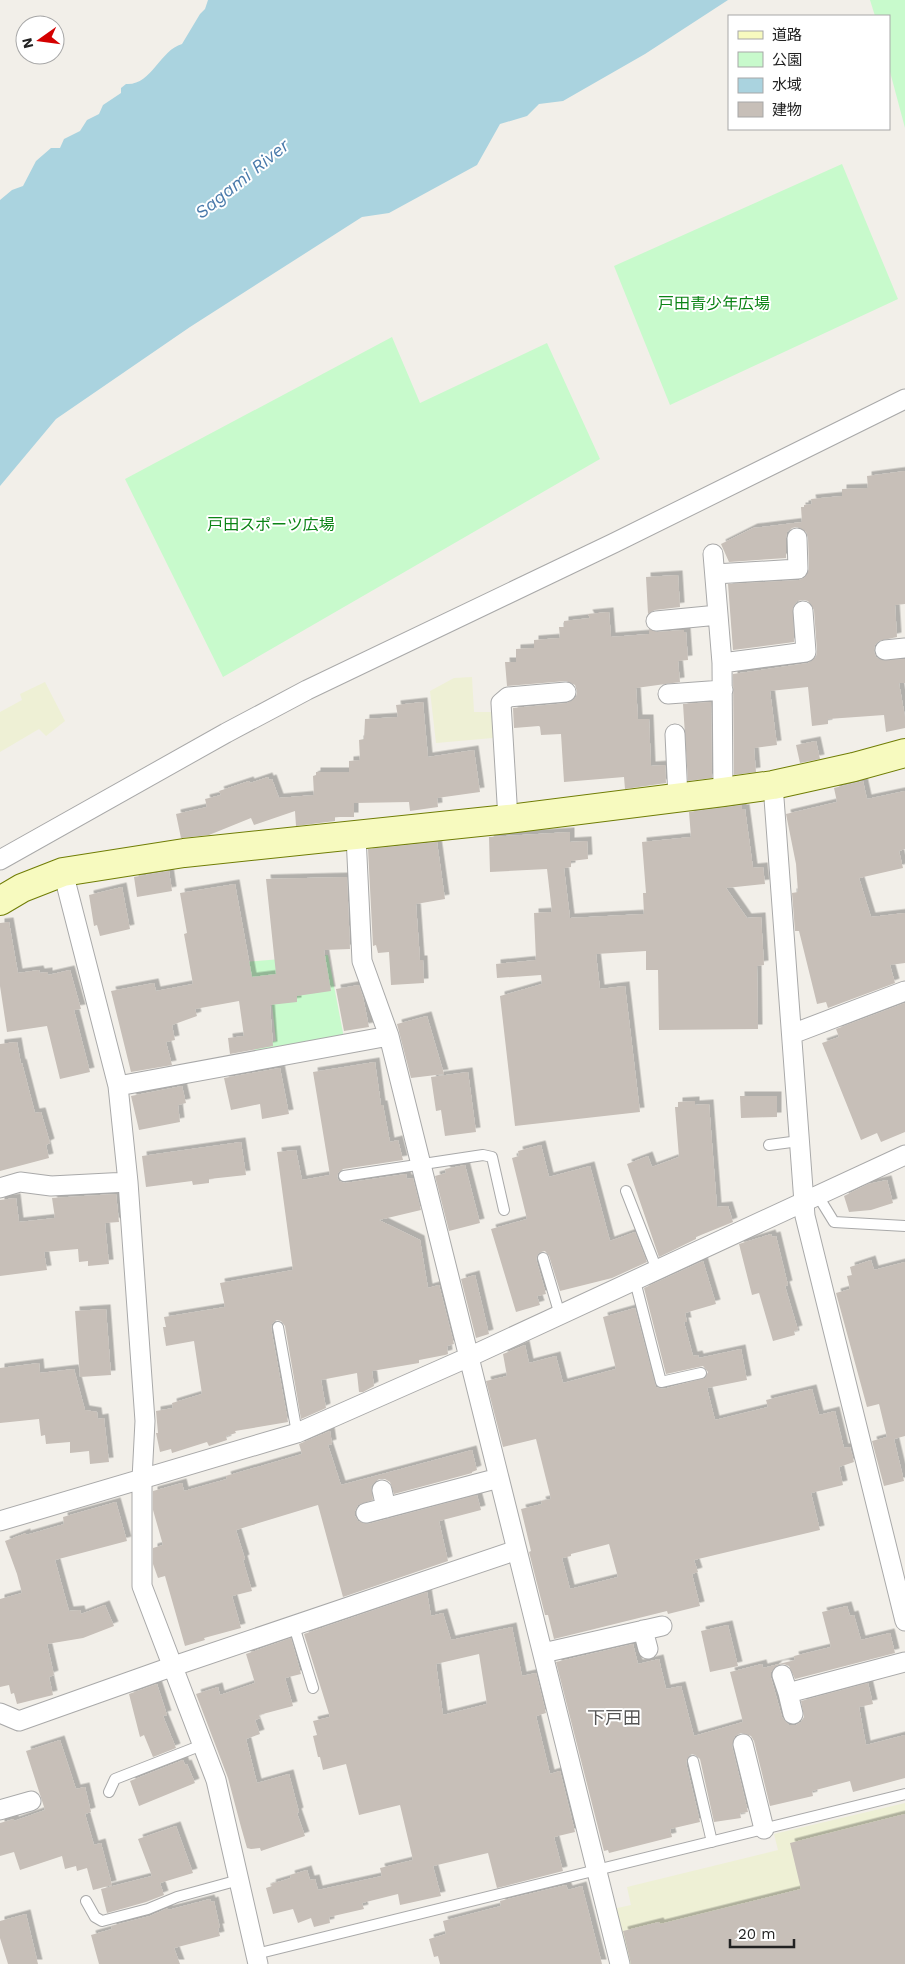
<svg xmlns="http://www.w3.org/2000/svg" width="905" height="1964" font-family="'Work Sans','Noto Sans JP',sans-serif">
<defs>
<filter id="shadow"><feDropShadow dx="4.5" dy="-4.5" stdDeviation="0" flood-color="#0004"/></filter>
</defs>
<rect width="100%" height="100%" fill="#f2efe9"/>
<path fill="#eef0d5" d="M472 677 474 712H492L493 738 436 743 430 691 454 678Z
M45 682 65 721 46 736 39 729 0 752V712L22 700 20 694Z
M905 1803V1964H627L613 1909 631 1905 627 1887 778 1850 774 1834Z"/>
<path fill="#c8facc" d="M870 0H905V128L889 68V16H875Z
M842 164 898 299 670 405 614 266Z
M392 337 420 403 547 343 600 459 223 677 125 479Z
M328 955 344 1038 255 1054 254 1044 276 1041 271 996 249 997 245 962Z"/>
<path fill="#aad3df" d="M208 0H728L645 54 563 101 539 104 527 116 500 124 477 165 389 213 362 217 190 327 56 419 0 486V200L12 190 23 186 36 161 51 148H60L64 139 80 131 87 120 99 114 103 105 121 93V88L126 84C151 86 160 50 182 44L200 14 205 9Z"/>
<path fill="#c7bfb8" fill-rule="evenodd" filter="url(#shadow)" d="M905 471V604L895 605 897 637 879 641 875 645 874 651 876 657 881 660 905 659V683H899L905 717V728L886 732 884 715 828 719V724L812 726 808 687 770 691 777 745 754 748 756 772 734 775 733 674 808 663 816 657 817 651 814 610 808 601 803 600 797 601 793 607 794 642 733 650 732 637 728 584 799 580 804 578 809 569 808 538 806 532 797 527 792 528 787 532 786 538V558L729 562 721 544 753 528 802 522 801 507H804V505L812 504 811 499 842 496V489L868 488 867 476Z
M678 575 680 607 655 610 648 614 646 577Z
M609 612 611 637 649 634V629L657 632 684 630V632H686L688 660 678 661 680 682 636 688 638 719H649L651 766 665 765 666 783 625 789 624 777 564 782 561 734 541 735 540 727 539 726 514 728 513 708 567 703 576 697 577 692 575 685 566 681 507 686 505 662H516V649L534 648V640L560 638 559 627H564V621L590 618 588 614Z
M423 702 428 757 474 750 480 792 437 798 438 807 410 811 409 802 354 803V817H335V821L296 826 295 811 254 825 251 818 209 835 181 838 176 814 207 807 205 799 221 795 219 791 249 781 250 783 268 777 269 780 272 779 279 798 314 795 313 776 316 775V772H349V761L360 760 359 740 364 739 365 719 398 717 396 705Z
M711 702 712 778 688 781 683 704Z
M816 741 820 759 800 763 796 745Z
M863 781 867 799 905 791V849L899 851 903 868 859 878 871 917 905 913V963L890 965 895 983 828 1008 826 1002 817 1004 799 931H795L792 893 798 892 796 864 786 814 837 802 834 788Z
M742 805V809H745L753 868 763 867 765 884 726 888 747 918 761 917 764 965 757 966 758 1029 659 1030 658 970H646V951L596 954 600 989 625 986 640 1112 515 1126 500 996 542 984 541 975 497 978 496 964 536 960 534 913 552 912 547 869 490 872 489 837 570 832V842L587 841 588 859 571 861V867L564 868 570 918 644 914 643 893H646L642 842 691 837 689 812Z
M437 842 445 899 416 904 420 960H423L424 983 391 985 389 952 378 953 376 945 373 946 368 849Z
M169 871 172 891 137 897 134 877Z
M347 877 350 949 324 950 331 991 297 996V1002L270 1005 273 1046 230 1054 228 1038 244 1036 239 1001 195 1009 197 1016 172 1025 175 1040 166 1042 172 1065 131 1072 111 991 154 983 156 991 193 984 184 934 187 933 180 893 235 884 252 977 276 974 266 879Z
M122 887 130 929 100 936 97 925 94 926 89 895Z
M9 922 18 973 39 970 40 973 48 972V975L70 970 81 1009 74 1010 90 1072 60 1079 47 1026 7 1032 0 986V923Z
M359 985 363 997 369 1027 344 1031 336 989Z
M905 1003V1132L881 1142 877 1133 861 1140 822 1043 839 1037 836 1029Z
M427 1016 444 1074 411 1078 397 1024Z
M17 1042 21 1064 22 1063 35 1113 41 1112 50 1143 46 1145 49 1158 0 1171V1044Z
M375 1062 381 1105H383L390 1142 398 1140 403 1160 343 1169 338 1173 337 1178 339 1181 345 1183 406 1174 407 1179 413 1178 421 1210 379 1220 420 1240 428 1288 439 1285 454 1344 447 1346 448 1354 445 1355 419 1360V1363L372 1371 374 1386 363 1392H359L357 1373 321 1380 326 1408 301 1419 285 1326 281 1321 276 1320 272 1324 271 1328 288 1422 235 1431 236 1433 226 1436 227 1440 209 1446 207 1442 172 1453 171 1449 160 1452 156 1433H158L156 1411 173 1408 172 1403 202 1394 194 1341 166 1346 163 1327H166L164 1317 225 1307 220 1283 293 1270 277 1152 296 1150 302 1180 330 1175 313 1072Z
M280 1068 289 1114 262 1119 260 1104 231 1110 224 1078Z
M468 1072 476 1132 445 1136 441 1110 436 1111 431 1077Z
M182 1086 186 1103 178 1105 180 1122 139 1130 131 1096Z
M740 1096H777V1117L741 1118Z
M695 1101V1105L709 1104 717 1207 728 1206 733 1222 696 1237V1239L659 1257 627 1164 648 1156 652 1167 679 1157 675 1107H678V1102Z
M241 1142 246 1175 209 1179V1183L193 1185 192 1181 146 1187 142 1156Z
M541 1145 549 1177 590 1166 610 1241 635 1232 647 1262 612 1278 560 1291 549 1256 545 1251 541 1252 538 1254 536 1259 546 1294 537 1296 540 1305 516 1312 491 1229 527 1219 512 1158 519 1156 518 1151Z
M465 1165 480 1223 449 1231 435 1176 446 1173 445 1169Z
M887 1180 893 1203 871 1210 849 1212 844 1196 868 1184Z
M116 1194 119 1222 105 1223 109 1264 88 1266V1261L79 1262 78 1249 44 1252 47 1270 0 1276V1200L16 1198 19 1222 55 1218 52 1198Z
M771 1234 772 1237 776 1236 788 1285 785 1286 798 1330 794 1331 795 1335 773 1341 759 1293 752 1295 739 1244Z
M871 1260 874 1270 905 1262V1436L894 1439 904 1481 884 1486 872 1441 887 1437 879 1404 867 1407 836 1293 850 1289 847 1276 852 1275 850 1267Z
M703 1261 716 1304 685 1313 687 1322H684L693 1356 698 1355 699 1358 741 1349 747 1380 707 1388 715 1420 768 1407 766 1400 812 1389 819 1415 835 1411 844 1448 850 1447 854 1462 839 1467 843 1485 811 1493 820 1530 694 1560 698 1572 692 1574 700 1606 668 1614 667 1611 554 1639 548 1615H545L529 1552 531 1551 521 1509 542 1504 541 1501 551 1499 536 1439 503 1447 486 1381 507 1376 503 1354 525 1345 529 1363 556 1356 563 1383 616 1369 603 1317 635 1308 656 1387 663 1389 705 1378 708 1372 703 1366 666 1374 644 1288ZM609 1544 618 1577 570 1589 562 1558 571 1556V1554Z
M475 1275 489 1334 476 1338 461 1279Z
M106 1309 111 1375 80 1377 75 1311Z
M39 1363 40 1373 74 1369 85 1410 97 1412 98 1419 104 1418 109 1462 90 1464 89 1451 70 1453V1442L46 1444 45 1435 41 1436 39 1419 0 1423V1368Z
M330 1431 332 1444 328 1445 341 1485 472 1450 477 1470 472 1472V1473L394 1494 390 1482 385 1479H379L371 1486 373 1500 358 1505 355 1511V1516L358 1521 368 1524 477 1495 481 1510 439 1521 448 1561 343 1597 318 1505 236 1530 245 1559 243 1560 252 1591 232 1596 241 1628 204 1638 205 1640 185 1646 165 1576 158 1578 153 1564V1548L163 1545 153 1510V1491L182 1483 184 1491 227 1479 226 1476 302 1454 299 1444Z
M116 1502 127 1541 55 1560 69 1611 80 1610 81 1614 105 1605 114 1626 83 1638 47 1644 54 1675 49 1677 53 1695 17 1704 14 1693 11 1694 9 1685 0 1687V1599L22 1593 17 1574 5 1541 26 1533V1535L64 1524 63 1517Z
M427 1592 431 1616 443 1613 451 1640 512 1627 522 1676 536 1673 546 1713 536 1716 550 1774 560 1771 575 1832 554 1837 563 1871 497 1888 488 1853 433 1866 441 1896 400 1905 398 1894 362 1903 364 1909 329 1917 330 1923 314 1927 311 1918 298 1923 293 1909 273 1914 266 1888 272 1886 271 1884 291 1878 290 1875 307 1870 310 1880 315 1879 318 1890 382 1876 380 1868 413 1860 400 1805 359 1815 346 1764 323 1770 320 1757H318L313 1736 317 1735 313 1721 330 1717 304 1634ZM479 1654 487 1704 443 1715 436 1664Z
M847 1606 850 1616 854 1615 861 1640 890 1633 895 1653 795 1679 789 1666 784 1664 778 1665 771 1672V1678L782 1717 789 1725H796L801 1722 804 1717 801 1701 868 1683 873 1704 859 1707 866 1745 905 1735V1778L853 1792 850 1781 812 1791 813 1796 770 1806 754 1741 751 1736 741 1733 735 1736 732 1746 748 1812 740 1813 741 1818 714 1822 700 1759 695 1755 691 1754 687 1759 686 1763 700 1822 670 1829 672 1837 609 1853 608 1850 604 1851 556 1662 633 1644 638 1664 659 1659 666 1689 681 1686 694 1736 743 1722 730 1672 762 1664 763 1668 795 1660 794 1656 831 1647 822 1612Z
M728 1625 738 1666 710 1672 701 1631Z
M291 1638 301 1674 285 1678 293 1706 259 1715 260 1718 255 1720 260 1734 246 1739 257 1783 289 1774 299 1812 297 1813 305 1836 261 1851 260 1848 251 1849 247 1848 241 1827 228 1778 196 1694 218 1687 220 1695 255 1683 246 1654Z
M157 1684 167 1715 163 1716 176 1748 153 1757 144 1735 140 1737 129 1694Z
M60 1740 76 1789 85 1787 91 1812 85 1814 94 1845 101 1843 112 1885 93 1890 87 1868 77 1871 76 1866 65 1869 62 1856 20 1870 14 1852 0 1856V1823L14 1819V1821L45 1810 26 1751Z
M183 1760 185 1765 187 1764 195 1783 139 1806 130 1781Z
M905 1814V1964H631L623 1931 659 1922 660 1924 801 1889 790 1843Z
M176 1826 193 1873 160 1883 164 1895 146 1902 107 1913 101 1889 152 1876 138 1839Z
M566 1885 568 1890 582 1886 602 1964H440L438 1956 434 1957 429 1939 446 1934 443 1921 501 1906 500 1901Z
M210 1899 211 1902 214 1901 220 1928H218L220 1936 174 1948 180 1964H99L91 1935 112 1929 111 1926 150 1916 168 1908V1910Z
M26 1914 38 1964H8L0 1938V1921Z"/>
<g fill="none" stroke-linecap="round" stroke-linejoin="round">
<g stroke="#a9a9a9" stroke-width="12">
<path id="lane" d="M769 1145 799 1141
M344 1176 483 1155 492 1157 504 1210
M626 1191 657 1270
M818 1196 834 1222 905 1226
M543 1258 560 1315
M635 1281 661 1382 701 1373
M278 1327 297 1433
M294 1626 313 1688
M693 1761 712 1842
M109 1792 115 1779 202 1745
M86 1901 95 1917 102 1921 148 1909 177 1897 239 1880
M256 1954 905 1794"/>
</g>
<g stroke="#a9a9a9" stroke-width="21">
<path id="street" d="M713 554 722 663 723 792
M715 574 798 569 797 538
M656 621 718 615
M885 650 905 648
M722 663 806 652 803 611
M668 694 723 690
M675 734 678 798
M773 785 805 1216 905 1621
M508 819 501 703 508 697 566 692
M356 836 362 961 389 1036 620 1964
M0 860 226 733 307 690 614 543 905 399
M63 872 118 1086 128 1182 145 1421 142 1479V1586L216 1780 258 1964
M792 1034 905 991
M118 1086 389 1036
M0 1188 20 1182 51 1186 128 1182
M382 1490 386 1508
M366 1513 499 1478
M0 1521 297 1433 469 1357 905 1155
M643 1630 648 1649
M543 1653 662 1626
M782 1675 788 1693
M0 1713 19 1721 171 1667 517 1550
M793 1714 788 1693 905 1662
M743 1744 764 1829
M0 1810 31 1801"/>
</g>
<g stroke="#707d05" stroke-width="30">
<path id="secondary" d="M0 901 22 888 63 872 184 853 508 819 723 792 773 785 854 767 905 753"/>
</g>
<use href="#lane" stroke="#fff" stroke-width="10"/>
<use href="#street" stroke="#fff" stroke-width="19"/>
<use href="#secondary" stroke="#f7fabf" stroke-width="28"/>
</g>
<g text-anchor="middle" stroke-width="4" stroke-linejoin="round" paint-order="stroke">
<g font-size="16" fill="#0c8416" stroke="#fff">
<text x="714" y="309">戸田青少年広場</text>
<text x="271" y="530">戸田スポーツ広場</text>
</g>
<g font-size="18" font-style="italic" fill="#4a7aab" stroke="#fff">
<text transform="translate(242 179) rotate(-39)" y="6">Sagami River</text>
</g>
<g font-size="18" fill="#555" stroke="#fff">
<text x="614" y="1724">下戸田</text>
</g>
</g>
<rect x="728" y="15" width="162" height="115" fill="#ffffff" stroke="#a7a7a7"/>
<rect x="738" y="31" width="25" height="8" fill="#f7fabf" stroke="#a7a7a7"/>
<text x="772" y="40" font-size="15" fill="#222222">道路</text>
<rect x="738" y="52" width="25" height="15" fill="#c8facc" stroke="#a7a7a7"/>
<text x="772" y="65" font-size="15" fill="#222222">公園</text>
<rect x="738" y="78" width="25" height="15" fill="#aad3df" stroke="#a7a7a7"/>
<text x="772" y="90" font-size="15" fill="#222222">水域</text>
<rect x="738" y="102" width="25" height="15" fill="#c7bfb8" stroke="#a7a7a7"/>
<text x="772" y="115" font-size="15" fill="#222222">建物</text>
<g transform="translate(40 40) rotate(256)"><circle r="24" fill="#ffffff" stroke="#a7a7a7"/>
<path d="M0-4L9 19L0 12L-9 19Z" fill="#d40000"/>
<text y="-8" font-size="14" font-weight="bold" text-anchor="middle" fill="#222222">N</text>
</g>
<path d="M730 1939v8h64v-8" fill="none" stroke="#222222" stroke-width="2.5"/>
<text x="738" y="1939" font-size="15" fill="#222222" stroke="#ffffff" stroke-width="4" paint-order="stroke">20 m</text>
</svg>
